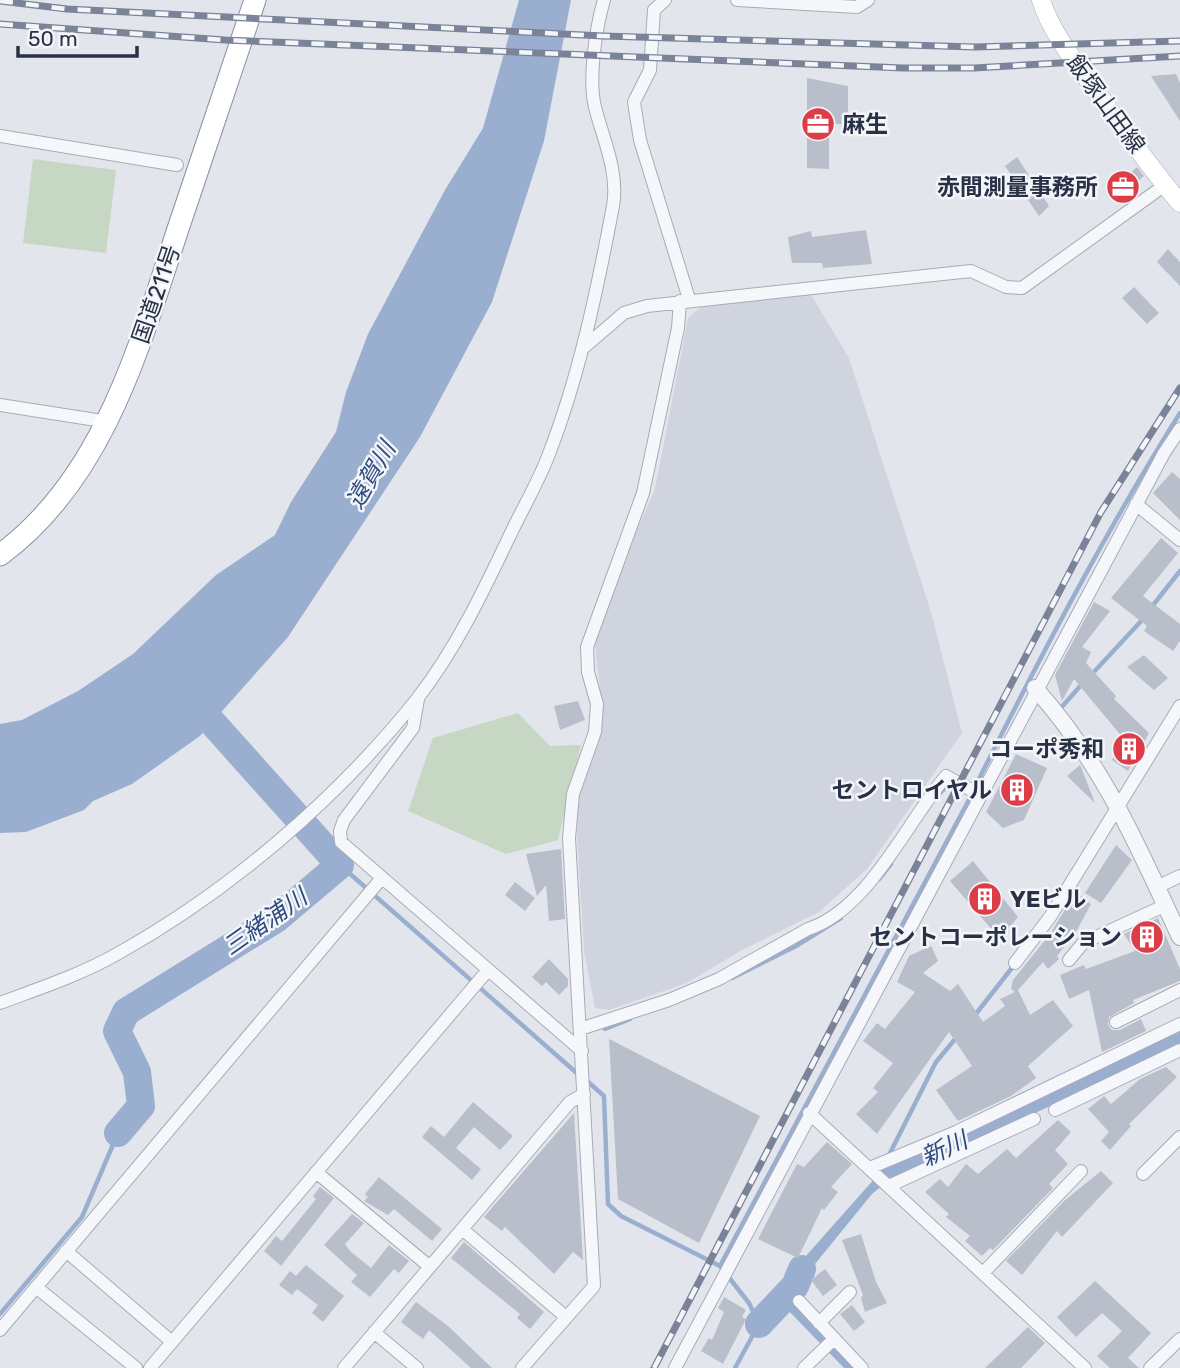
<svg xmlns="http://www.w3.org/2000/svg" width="1180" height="1368" font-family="Rubik,'Noto Sans JP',sans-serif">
<rect width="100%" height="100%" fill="#e3e5ec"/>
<path fill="#d0d4de" d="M810 293 849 358 931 612 962 733 867 869 819 912 742 950 687 983 609 1010 595 1008 584 951 577 833 579 795 603 717 595 645 631 543 655 489 688 318 704 304Z"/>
<path fill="#c6d7c3" d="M33 159 116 170 106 253 23 243Z
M518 713 550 746 581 745 558 840 506 854 408 811 433 738Z"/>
<path fill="#9aafcf" d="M519 0H571L544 141 492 302 420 437 288 637 200 736 132 784 93 801 84 810 26 832 0 833V724L22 720 78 691 133 654 216 575 275 535 291 502 336 432 346 392 368 334 445 190 483 128Z
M1180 1029V1045L884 1184 872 1194 802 1280 790 1300 854 1368H844L785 1307 781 1297 796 1277 797 1266 884 1168Z"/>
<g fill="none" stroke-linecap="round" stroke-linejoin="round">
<path stroke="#9aafcf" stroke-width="4.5" d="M1150 609 1180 571
M1092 674 1143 619
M1059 710 1083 683
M974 789C1038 661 1104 534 1180 413
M939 794 948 785 960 791
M340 865 579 1075
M879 879 891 864
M732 978 796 946 841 918
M975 1015 1015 964
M605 1029 630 1019
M586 1080 604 1096 608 1204 621 1216 720 1266 749 1303 759 1324 735 1368
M888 1157 936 1062 956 1038
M720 1266 971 796
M0 1314 82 1217 118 1133"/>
<path stroke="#9aafcf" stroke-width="28" d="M118 1133 141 1106 137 1072 117 1031 126 1012 276 919 340 865 202 711
M759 1324 795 1286 802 1269"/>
</g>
<path fill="#b9becb" d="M1176 74 1180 83V121L1151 76Z
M807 78 848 86V125L829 123V169L807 168Z
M1017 157 1049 206 1039 216 1005 166Z
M1137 167 1144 176 1118 199 1111 190Z
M866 230 872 264 823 268 822 263H792L788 237 811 231 812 237Z
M1168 249 1180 262V286L1157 262Z
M1134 287 1159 313 1147 324 1122 298Z
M1172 472 1180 479V520L1153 493Z
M1161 538 1178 553 1143 596 1180 624V641L1173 651 1144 631 1147 626 1111 598Z
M1094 602 1110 611 1082 647 1091 652 1086 663 1116 696 1114 699 1149 733 1128 771 1112 760 1123 738 1074 679 1062 701 1055 675Z
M1144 655 1168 678 1154 690 1127 667Z
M578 701 585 720 560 730 554 706Z
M1016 754 1047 768 1024 820 1003 828 986 812Z
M1080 765 1081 767 1095 803 1067 776Z
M1116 845 1132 860 1101 903 1085 893Z
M561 849 565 919 549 921 546 885 537 896 526 854Z
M973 861 1018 917 1000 939 950 881Z
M515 882 535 898 525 911 505 895Z
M1076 892 1091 904 1077 930 1057 956 1059 959 1048 969 1043 962 1018 990 1030 1015 1053 1000 1073 1026 1028 1066 1036 1078 1011 1096 958 1121 936 1090 972 1066 949 1032 877 1134 856 1114 878 1092 873 1088 893 1063 863 1041 877 1023 885 1029 915 992 897 982 909 956 931 946 938 961 923 973 950 991 958 984 983 1022 1005 1006 1000 999 1015 992 1011 989 1013 980 1050 934Z
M1158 918 1180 969V981L1133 1000 1134 1003 1109 1017 1108 1025 1112 1030H1120L1141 1019 1146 1031 1102 1052 1089 990 1069 999 1060 975 1084 965 1086 969 1135 951 1124 934Z
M549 959 568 979V986L559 995 546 982 542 986 532 977Z
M609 1039 760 1116 699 1243 618 1199Z
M1166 1067 1177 1077 1129 1124 1131 1126 1110 1150 1101 1141 1109 1132 1088 1109 1104 1096 1111 1104 1140 1079Z
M473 1102 513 1136 500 1150 474 1127 456 1148 481 1169 472 1180 422 1137 431 1126 444 1137Z
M574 1113 583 1260 573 1252 554 1274 505 1227 502 1231 484 1217Z
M1058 1120 1071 1132 1055 1150 1068 1164 1049 1184 1053 1188 993 1250 990 1248 982 1256 965 1241 970 1236 946 1217 949 1214 925 1192 940 1179 948 1187 966 1164 978 1174 1007 1149 1016 1158Z
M827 1142 852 1164 831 1187 838 1192 824 1210 822 1208 798 1258 758 1239 797 1164 804 1167Z
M1101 1171 1113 1183 1062 1237 1057 1231 1022 1275 1006 1261 1064 1201Z
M379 1177 442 1229 432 1241 394 1209 388 1215 364 1201 368 1197 365 1194Z
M320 1187 334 1198 281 1266 264 1251 276 1236 282 1241 316 1199 313 1196Z
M352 1214 364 1223 345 1244 351 1252 371 1268 389 1245 409 1261 399 1273 394 1269 370 1297 351 1282 357 1275 324 1245Z
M861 1234 876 1282 887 1303 865 1312 861 1298 863 1295 842 1240Z
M464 1242 544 1312 530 1329 517 1318 520 1314 451 1258Z
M306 1265 344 1296 323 1322 312 1313 318 1305 297 1289 292 1295 279 1285 290 1271 296 1276Z
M825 1269 837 1285 823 1296 811 1280Z
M1095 1281 1151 1333 1128 1358 1139 1368H1110L1097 1356 1122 1331 1102 1313 1076 1337 1057 1317Z
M724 1297 746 1310 742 1317 746 1319 723 1364 701 1351 709 1338 712 1340 724 1312 718 1308Z
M416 1302 448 1326 492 1368H471L429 1330 423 1339 401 1322Z
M852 1305 865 1322 854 1331 840 1314Z
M1028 1327 1045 1343 1021 1368H985Z"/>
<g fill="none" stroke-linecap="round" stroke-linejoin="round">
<g stroke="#a7abb7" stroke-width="14">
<path id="minor" d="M665 0 654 10 650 70 634 102 640 140 689 299
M737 0 857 7 868 0
M0 136 177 165
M582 349 624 313 647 306 971 271 1006 287 1022 288 1165 185
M0 405 109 422
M1136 504 1180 540
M418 699 413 728 344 820 340 831 341 842 582 1051
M1157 887 1180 876
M1069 960 1083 943 1166 905
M1015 963 1050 917 1180 706
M0 1003C40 988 80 975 117 954 230 891 337 799 417 699 456 649 484 590 511 533 523 508 537 484 547 459 579 378 597 291 613 206 619 172 603 139 595 107 588 79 596 27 604 0
M1116 1022 1180 990
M580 1029 669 1000 719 979 808 929C869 909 906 823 946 776L980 795
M1055 1110 1180 1050
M809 1113 1085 1368
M872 1167 956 1132 1180 1024
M316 1172 430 1267
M1143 1174 1180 1137
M891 1185 1034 1119
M462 1229 566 1317
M66 1251 172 1342
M984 1272 1081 1171
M36 1287 136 1368
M799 1301 862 1368
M819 1323 850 1292
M0 1330 381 879
M374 1332 417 1368
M150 1368 488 970
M344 1368 570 1102 584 1094
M522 1368 594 1286 569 838 573 794 595 732 597 704 588 672 587 647 643 493 678 328 680 301
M675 1368 1164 453 1180 429
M804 1368 834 1339
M1150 1368 1180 1339"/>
</g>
<g stroke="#a7abb7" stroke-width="18">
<path id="tertiary" d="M1035 688C1103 764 1138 846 1180 937"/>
</g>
<g stroke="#a7abb7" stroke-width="19">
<path id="secondary" d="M1041 0C1051 32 1074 60 1093 87 1121 127 1149 166 1180 203"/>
</g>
<g stroke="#8891a4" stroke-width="23">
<path id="trunk" d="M0 555C105 478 140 343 179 226 204 151 230 75 255 0"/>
</g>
<use href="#minor" stroke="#f6f7fa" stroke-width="12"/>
<use href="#tertiary" stroke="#f6f7fa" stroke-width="16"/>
<use href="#secondary" stroke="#fff" stroke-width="18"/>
<use href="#trunk" stroke="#fff" stroke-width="21"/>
<g stroke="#7a8397" stroke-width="7">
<path id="rail" d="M0 1 67 9 603 36 975 47 1180 41
M0 24 225 40 903 68H974L1180 56
M654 1368 1101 512 1180 388"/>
</g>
<use href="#rail" stroke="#f3f5f9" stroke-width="4.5" stroke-dasharray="13" stroke-linecap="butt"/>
</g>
<defs>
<g id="office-disc" transform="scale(1.75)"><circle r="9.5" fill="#dc3d46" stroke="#f3f5f9"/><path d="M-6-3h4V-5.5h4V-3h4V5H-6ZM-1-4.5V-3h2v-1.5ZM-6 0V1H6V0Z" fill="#fff"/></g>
<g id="building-disc" transform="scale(1.75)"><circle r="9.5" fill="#dc3d46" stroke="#f3f5f9"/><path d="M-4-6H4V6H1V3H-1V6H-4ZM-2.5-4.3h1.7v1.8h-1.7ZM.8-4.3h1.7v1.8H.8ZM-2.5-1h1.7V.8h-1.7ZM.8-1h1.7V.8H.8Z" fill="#fff"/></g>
</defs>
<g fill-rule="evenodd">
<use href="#office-disc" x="818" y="124"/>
<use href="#office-disc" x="1123" y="187"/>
<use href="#building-disc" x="1129" y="749"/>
<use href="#building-disc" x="1017" y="790"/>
<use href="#building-disc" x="985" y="899"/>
<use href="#building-disc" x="1147" y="937"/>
</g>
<g text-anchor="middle" stroke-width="5" stroke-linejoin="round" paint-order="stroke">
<g font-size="23" fill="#283146" stroke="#f3f5f9">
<text transform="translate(1106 104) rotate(54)" y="8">飯塚山田線</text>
<text transform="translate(156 294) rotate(-71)" y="8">国道211号</text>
</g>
<g font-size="23" font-weight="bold" fill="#283146" stroke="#f3f5f9" text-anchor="end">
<text x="842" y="132" text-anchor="start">麻生</text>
<text x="1098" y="195">赤間測量事務所</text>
<text x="1104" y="757">コーポ秀和</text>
<text x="992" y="798">セントロイヤル</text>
<text x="1010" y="907" text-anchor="start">YEビル</text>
<text x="1122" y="945">セントコーポレーション</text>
</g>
<g font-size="24" font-style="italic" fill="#2e4b7e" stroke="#f3f5f9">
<text transform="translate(371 475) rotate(-60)" y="8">遠賀川</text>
<text transform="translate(265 922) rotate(-35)" y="8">三緒浦川</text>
<text transform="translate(944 1149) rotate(-25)" y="8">新川</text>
</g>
</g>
<path d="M18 46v10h119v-10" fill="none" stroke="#283146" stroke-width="3.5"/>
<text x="28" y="46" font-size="21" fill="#283146" stroke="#f3f5f9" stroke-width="5" paint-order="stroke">50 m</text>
</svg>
